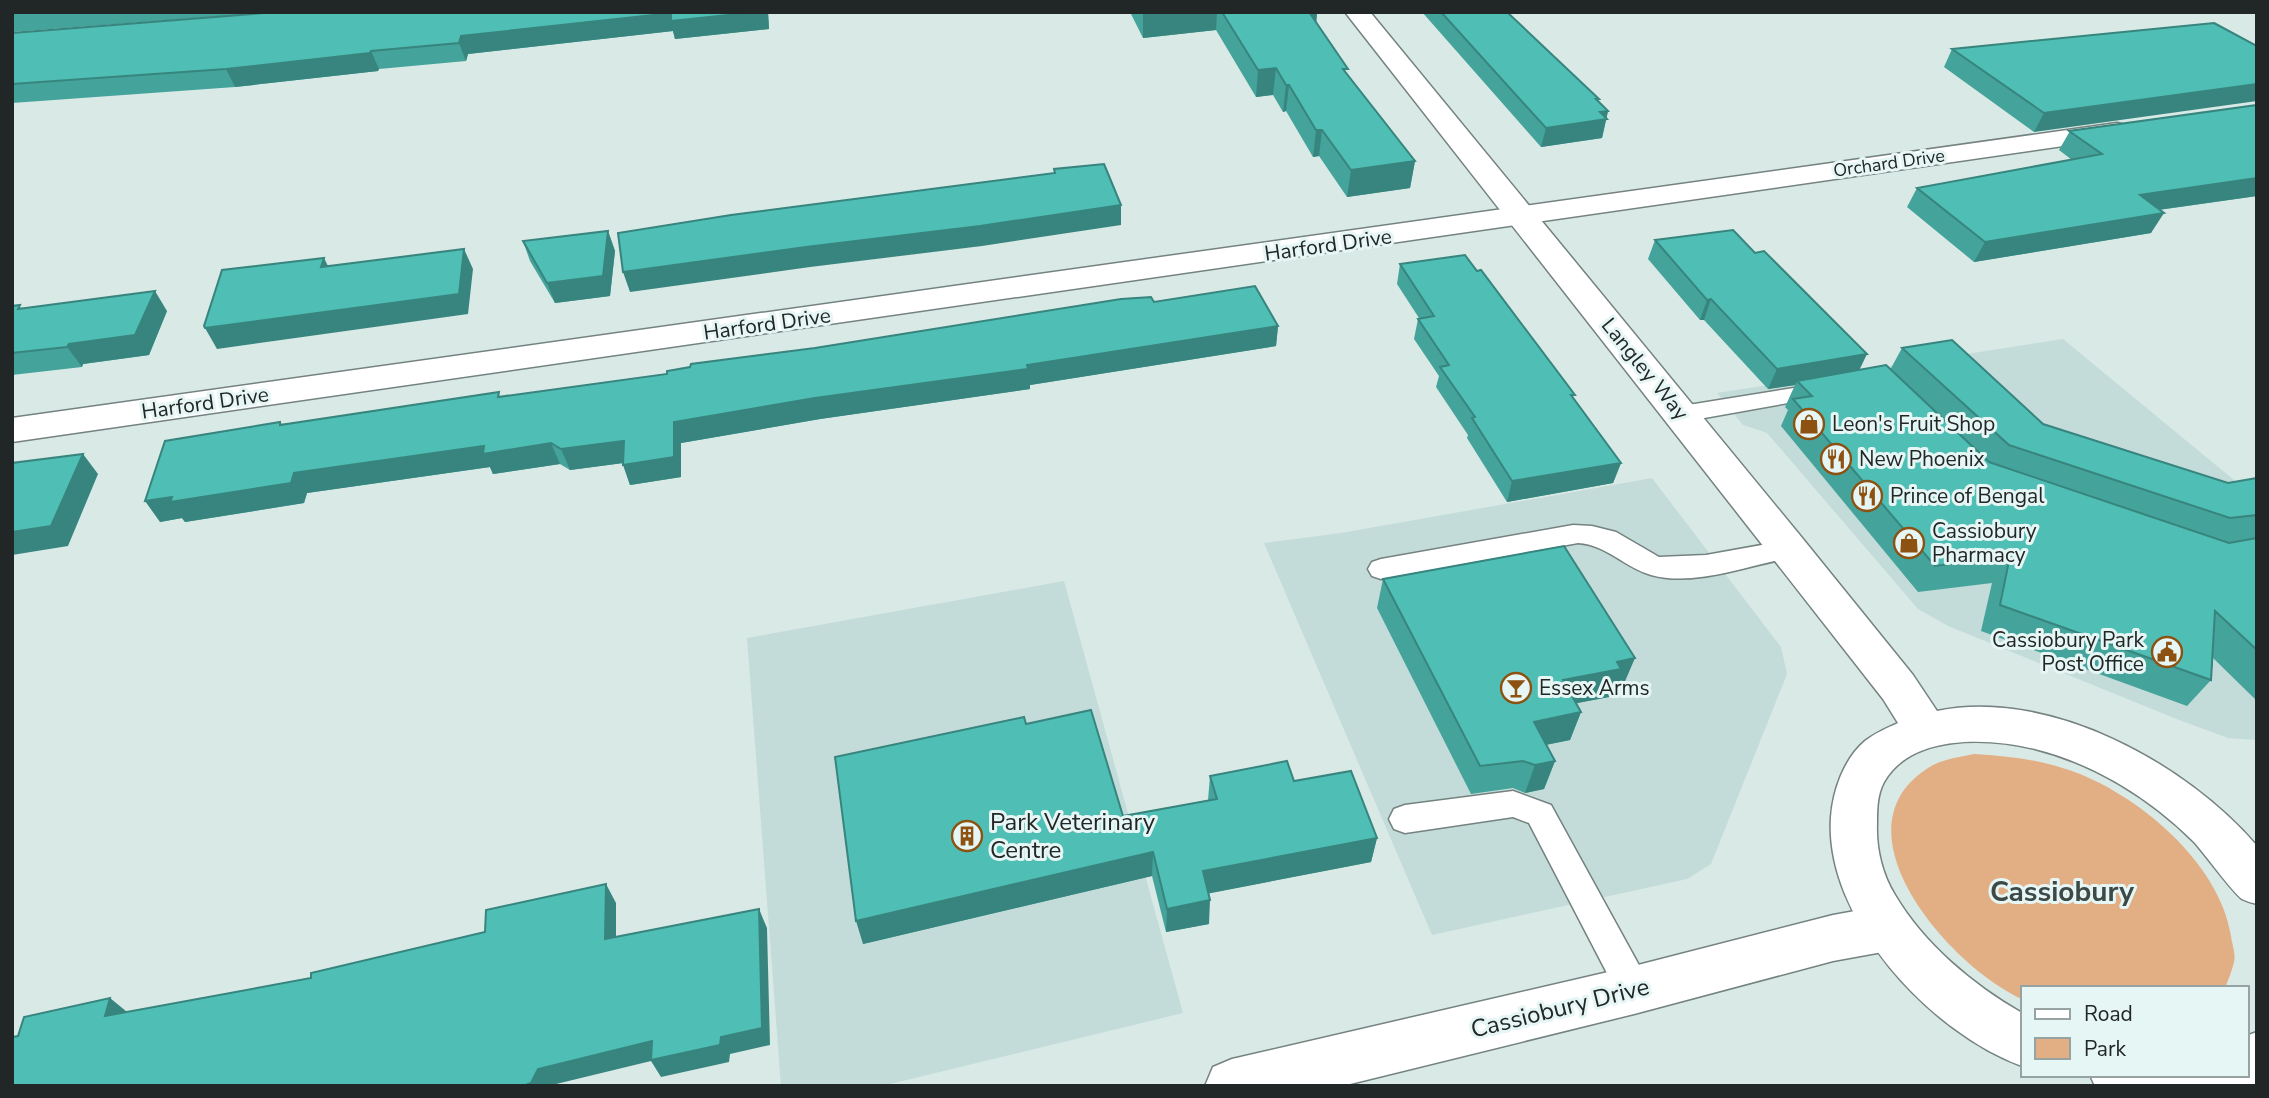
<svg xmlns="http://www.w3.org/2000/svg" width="2269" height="1098" font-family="'Nunito Sans',sans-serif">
<rect width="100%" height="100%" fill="#d9e9e6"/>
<path fill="#c4dcd9" d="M2063 339 2257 499V740L2228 738 2179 720 1948 626 1918 609 1767 433 1743 425 1717 393Z
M1652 478 1781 647 1787 674 1711 864 1687 879 1432 935 1264 543 1341 533Z
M1064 581 1183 1013 882 1086H781L747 638Z"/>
<path fill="#e2af85" d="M1974 754C2007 756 2037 759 2069 770 2137 793 2220 863 2231 936 2232 944 2236 955 2234 962 2232 971 2228 980 2225 988H2022V999C1950 967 1826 826 1933 765 1944 759 1961 757 1974 754Z"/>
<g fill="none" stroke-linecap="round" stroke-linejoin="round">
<g stroke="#748280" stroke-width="3">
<path id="service" d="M1825 383 1833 385 1837 390 1833 395 1682 422 1674 419 1670 414 1674 409 1682 406Z
M1573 525 1592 526 1616 532 1659 557 1706 555 1789 540 1798 542 1802 549 1798 556 1789 558C1746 566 1694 587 1651 575 1624 567 1607 545 1578 543L1381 579 1372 576 1368 569 1372 562 1381 559Z
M1513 791 1551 805 1646 978 1651 990 1646 1002 1634 1006 1622 1002 1529 823 1513 817 1405 833 1394 829 1389 819 1394 809 1405 805Z"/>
</g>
<g stroke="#748280" stroke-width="3">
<path id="minor" d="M2117 123 2126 125 2130 131 2126 137 12 442V418Z
M1888 905 1905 912 1913 928 1905 944 1888 951 1833 961 1634 1014 1342 1086H1205L1213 1067 1232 1059 1634 966 1833 915Z"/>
</g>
<g stroke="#748280" stroke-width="3">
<path id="tertiary" d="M1345 12H1370L1803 539 1913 675 1937 711C2049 688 2186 763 2257 846V904C2252 903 2246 901 2242 899 2233 893 2205 854 2194 842 2151 799 2095 764 2035 749 1989 738 1912 733 1884 782 1877 795 1877 810 1877 824 1876 848 1882 874 1895 895 1924 944 1973 985 2022 1013V1066C1931 1033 1824 919 1831 817 1833 790 1844 759 1865 741 1875 733 1887 728 1898 723L1883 699Z
M2257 1032V1084L2252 1086H2095L2090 1075H2246V1036Z"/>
</g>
<use href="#service" fill="#fff" fill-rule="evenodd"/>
<use href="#minor" fill="#fff" fill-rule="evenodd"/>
<use href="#tertiary" fill="#fff" fill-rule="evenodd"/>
</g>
<path fill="#44a39b" d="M12 12H276L12 32Z
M277 12H768L769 29 675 39 673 31 468 54 466 61 379 69 378 71 235 87 12 103V33Z
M1130 12H1317L1316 23 1348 75 1415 161 1410 188 1347 197 1319 156 1313 157 1286 111 1283 112 1273 95 1256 97 1216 30 1143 38Z
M1422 12H1507L1608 111 1602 138 1541 147Z
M2257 46 2034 132 1944 67 1952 49Z
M2257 105V196L2159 210 2151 233 1974 262 1907 207 1917 188 2072 160 2059 150 2070 131Z
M608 231 615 251 610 296 555 303 530 261 523 241Z
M1655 240 1860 370H1890L1902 348 2043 424 2228 483 2257 478V701L2213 658 2211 680 2187 706 1981 631 1992 583 1918 592 1781 426 1788 410 1785 407 1795 385 1768 389 1704 320H1700L1648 259Z
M1400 264 1574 398 1621 463 1613 483 1507 502 1467 438 1468 435 1436 387 1439 376 1414 339 1418 319 1419 318 1397 284Z
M1154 302 1278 326 1276 346 1030 385V389L820 419 681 443V477L630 485 623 463 570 470 560 464 493 474 490 467 307 493 304 503 185 522 182 518 160 522 280 422 282 424 501 397 667 374 815 348Z
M12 306 23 308 167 311 149 355 83 364 82 367 12 375Z
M1383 579 1623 686 1613 688 1609 697 1576 703 1581 712 1570 740 1546 745 1555 761 1544 789 1525 793 1513 788 1471 794 1377 608Z
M1026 724 1123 816 1208 800 1210 776 1294 781 1377 838 1371 862 1209 893V924L1166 932 1152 876 863 944Z"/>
<path fill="#37857e" d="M768 12 769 29 675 39 673 31 468 54 466 61 459 43 461 36 671 13Z
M1148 12H1217L1216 30 1143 38V13Z
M1303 12H1317L1316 28Z
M371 51 379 69 378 71 235 87 226 69Z
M1276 68 1273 95 1256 97 1258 70Z
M2257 84V101L2034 132 2044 113Z
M1286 85H1289L1286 111 1283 112Z
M1608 111 1602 138 1541 147 1546 128 1600 112Z
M1316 130H1322L1319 156 1313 157Z
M1415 161 1410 188 1347 197 1351 170Z
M2257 178V196L2128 214 2140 195Z
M1121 205V225L982 246 810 267 630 292 623 272 806 247Z
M2164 213 2151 233 1974 262 1985 242Z
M608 231 615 251 610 296 555 303 547 283Z
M464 249 473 269 468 314 217 349 205 328Z
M324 258 334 278 321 267Z
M155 291 167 311 149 355 83 364 82 367 67 347 69 344Z
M1711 299 1704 320H1700L1707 300Z
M1278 326 1276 346 1030 385V389L820 419 681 443V477L630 485 623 465 674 422 815 398Z
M1867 354 1857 375 1797 381 1795 385 1768 389 1777 369Z
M624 441 631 462 570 470 561 449Z
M551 443 560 464 493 474 490 467 307 493 304 503 185 522 182 518 160 522 145 501 294 473 484 446Z
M83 454 98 474 68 546 12 555V532Z
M1621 463 1613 483 1507 502 1512 481Z
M1635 658 1623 686 1613 688 1609 697 1552 708 1563 680 1617 662Z
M1581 712 1570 740 1524 749 1534 722Z
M1555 761 1544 789 1525 793 1535 765Z
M1377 838 1371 862 1201 895 1203 871Z
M1153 852 1152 876 863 944 856 921Z
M606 884 616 903V958L605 939Z
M1210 900 1209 924 1166 932 1167 909Z
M759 909 767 928 770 1045 730 1054 729 1062 661 1077 651 1061 552 1085 523 1086 538 1069 652 1041 721 1037Z
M110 998 132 1016H105Z"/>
<path fill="#4fbeb4" stroke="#37857e" stroke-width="2" d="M277 12H757L671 21V13L461 36 459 43 371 51 370 53 226 69 12 84V33Z
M1222 12H1309L1348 69H1343L1415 161 1351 170 1322 130H1316L1289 85H1286L1276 68 1258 70Z
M1441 12H1507L1599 99H1596L1608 111 1600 112 1607 119 1546 128Z
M2214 23 2257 46V84L2044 113 1952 49Z
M2257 105V178L2140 195 2164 213 1985 242 1917 188 2102 154 2069 131Z
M1104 164 1121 205 980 226 806 247 623 272 618 233 731 215 1055 173 1054 169Z
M1733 230 1755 253 1764 251 1867 354 1777 369 1711 299 1707 300 1655 240Z
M608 231 603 276 547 283 523 241Z
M464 249 459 294 205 328 204 326 222 270 324 258 321 267Z
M1465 255 1477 271 1481 270 1575 395H1571L1621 463 1512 481 1472 418 1475 417 1440 367 1449 365 1418 319 1434 316 1400 264Z
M1255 286 1278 326 1027 365 1028 369 815 398 674 422V457L623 465 624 441 561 449 551 443 483 454 484 446 294 473 291 483 170 502 172 497 145 501 165 441 280 422V425L499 392 498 397 667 374V371L690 367 691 364 815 348 1121 299 1151 297 1154 302Z
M155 291 135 335 69 344 67 347 12 353V306L20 305 18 309Z
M1952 340 2043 424 2228 483 2257 478V515L2230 518 2009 445 1902 348Z
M1886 365 1989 462 2229 543 2257 538V650L2215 611 2211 680 2000 605 2010 556 1935 566 1793 399 1812 396 1797 381Z
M83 454 51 526 12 532V463Z
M1564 546 1635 658 1617 662 1621 669 1563 680 1581 712 1534 722 1555 761 1535 765 1523 761 1480 766 1383 579Z
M1091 710 1123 816 1217 799 1210 776 1287 761 1294 781 1351 771 1377 838 1203 871 1210 900 1167 909 1153 852 856 921 835 757 1024 717 1026 724Z
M606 884 605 939 759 909 762 1028 721 1037 720 1045 651 1060 652 1041 538 1069 531 1083 523 1086H12V1037L18 1036 24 1017 110 998 105 1016 311 978V973L485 932 486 910Z"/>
<defs>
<g id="shop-ring" transform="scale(1.575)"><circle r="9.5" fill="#e6f6f4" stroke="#8d5111" stroke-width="1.5"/><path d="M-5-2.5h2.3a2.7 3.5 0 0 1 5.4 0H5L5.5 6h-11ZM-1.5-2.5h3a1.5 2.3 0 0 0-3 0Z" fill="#8d5111"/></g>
<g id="restaurant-ring" transform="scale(1.575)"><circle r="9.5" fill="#e6f6f4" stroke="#8d5111" stroke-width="1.5"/><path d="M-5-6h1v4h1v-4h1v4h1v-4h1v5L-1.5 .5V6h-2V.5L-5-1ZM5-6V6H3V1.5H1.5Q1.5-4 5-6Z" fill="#8d5111"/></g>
<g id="civic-ring" transform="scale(1.575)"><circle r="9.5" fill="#e6f6f4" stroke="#8d5111" stroke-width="1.5"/><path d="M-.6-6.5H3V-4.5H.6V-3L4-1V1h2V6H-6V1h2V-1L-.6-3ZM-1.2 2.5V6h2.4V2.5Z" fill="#8d5111"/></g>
<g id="bar-ring" transform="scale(1.575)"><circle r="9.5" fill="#e6f6f4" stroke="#8d5111" stroke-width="1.5"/><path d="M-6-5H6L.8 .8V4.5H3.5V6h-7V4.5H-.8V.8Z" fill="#8d5111"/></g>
<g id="building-ring" transform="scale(1.575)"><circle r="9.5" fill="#e6f6f4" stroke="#8d5111" stroke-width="1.5"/><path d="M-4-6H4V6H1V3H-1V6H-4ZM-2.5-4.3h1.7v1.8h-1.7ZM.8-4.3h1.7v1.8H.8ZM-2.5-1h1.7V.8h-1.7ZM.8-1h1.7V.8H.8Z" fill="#8d5111"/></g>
</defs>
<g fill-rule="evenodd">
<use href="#shop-ring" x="1809" y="424"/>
<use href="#restaurant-ring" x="1836" y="459"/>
<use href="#restaurant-ring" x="1867" y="496"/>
<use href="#shop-ring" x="1909" y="543"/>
<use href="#civic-ring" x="2167" y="652"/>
<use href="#bar-ring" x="1516" y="688"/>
<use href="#building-ring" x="967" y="836"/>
</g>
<g text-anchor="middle" stroke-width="6" stroke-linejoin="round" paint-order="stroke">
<g font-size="18" fill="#212726" stroke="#e6f6f4">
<text transform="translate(1889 163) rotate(-8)" y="6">Orchard Drive</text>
</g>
<g font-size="21" fill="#212726" stroke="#e6f6f4">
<text transform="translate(1328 245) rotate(-8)" y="7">Harford Drive</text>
<text transform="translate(767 324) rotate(-8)" y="7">Harford Drive</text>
<text transform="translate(1645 369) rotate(51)" y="7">Langley Way</text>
<text transform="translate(205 403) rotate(-8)" y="7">Harford Drive</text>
</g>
<g font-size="21" fill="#212726" stroke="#e6f6f4" text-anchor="start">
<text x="1832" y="431">Leon's Fruit Shop</text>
<text x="1859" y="466">New Phoenix</text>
<text x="1890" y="503">Prince of Bengal</text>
<text x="1932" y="538">Cassiobury<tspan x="1932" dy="24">Pharmacy</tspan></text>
<text x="2144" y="647" text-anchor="end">Cassiobury Park<tspan x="2144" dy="24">Post Office</tspan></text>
<text x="1539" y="695">Essex Arms</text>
</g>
<g font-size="24" fill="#212726" stroke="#e6f6f4" text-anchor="start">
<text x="990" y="830">Park Veterinary<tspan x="990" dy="28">Centre</tspan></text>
</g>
<g font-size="24" fill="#212726" stroke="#e6f6f4">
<text transform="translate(1560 1008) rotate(-14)" y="8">Cassiobury Drive</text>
</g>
<g font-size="28" font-weight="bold" fill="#3c4947" stroke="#e6f6f4">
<text x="2062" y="901">Cassiobury</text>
</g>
</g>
<rect width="2269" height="1098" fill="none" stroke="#212726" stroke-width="28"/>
<rect x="2021" y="986" width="228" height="91" fill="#e6f6f4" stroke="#97a3a2" stroke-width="2"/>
<rect x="2035" y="1009" width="35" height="10" fill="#ffffff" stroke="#97a3a2" stroke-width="2"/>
<text x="2084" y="1021" font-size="21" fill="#212726">Road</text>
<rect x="2035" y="1038" width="35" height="21" fill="#e2af85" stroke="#97a3a2" stroke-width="2"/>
<text x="2084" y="1056" font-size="21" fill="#212726">Park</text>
</svg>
